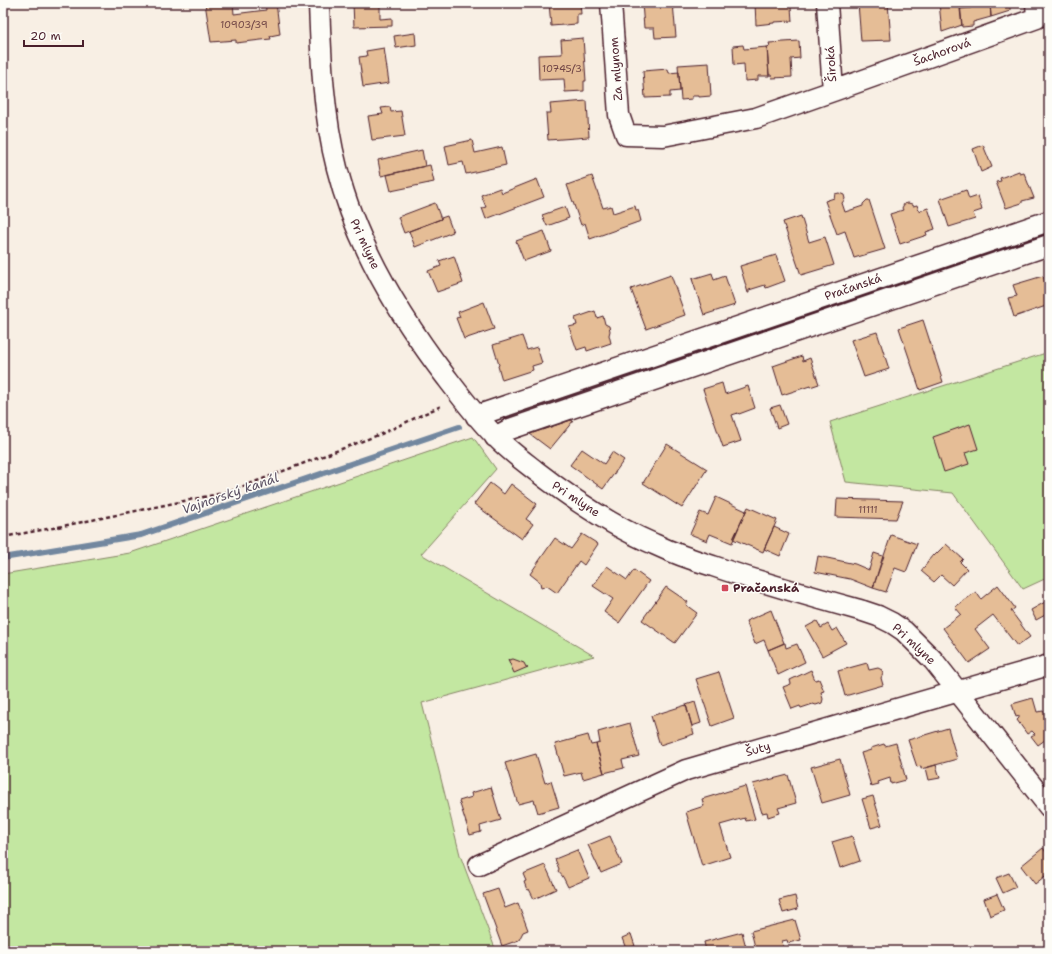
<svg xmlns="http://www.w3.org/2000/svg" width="1052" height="954" font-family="'Shantell Sans',sans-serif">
<rect width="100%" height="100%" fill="#f8efe4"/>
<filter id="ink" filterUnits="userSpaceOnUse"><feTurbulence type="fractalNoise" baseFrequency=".025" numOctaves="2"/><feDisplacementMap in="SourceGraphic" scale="8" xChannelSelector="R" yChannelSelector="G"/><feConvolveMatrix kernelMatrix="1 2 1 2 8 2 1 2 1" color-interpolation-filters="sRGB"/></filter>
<g filter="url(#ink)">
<path fill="#c3e7a1" stroke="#868366" d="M1049 352V577L1023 589 953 493 846 482 830 422Z
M473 437 496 469 421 554 594 656 422 703 460 855 496 951H3V574L130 553Z"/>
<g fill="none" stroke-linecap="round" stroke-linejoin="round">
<path stroke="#72879f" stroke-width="6" d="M3 558 141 535 459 427"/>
</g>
<path fill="#e5bd96" stroke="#4a1f2b" d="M205 3H233L234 14 266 10 265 3H276L280 34 270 36 271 39 261 40 236 43V40L211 42Z
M353 3H380V19L392 18V26L354 27Z
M549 3H580L581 14H577V24L551 26Z
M642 3H673L676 37 655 38 654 28H644Z
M755 3H796L797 7H791L792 21 774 22V23L756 25Z
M858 3H888L891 40 861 41Z
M939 3H960L962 25 942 32Z
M971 3H990L991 17 973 22V26L962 27 960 9 971 8Z
M990 3H1010V11L991 17Z
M415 33 416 45 396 48 394 36Z
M583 38 586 81H584V91L565 92 564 79 539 80 538 55 562 54 561 40Z
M799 41 800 58 791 59 792 77 772 78 771 75H769L767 47 770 46 769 43Z
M743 45 744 49 767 47 769 76H758V80L745 81 744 64 734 65 733 46Z
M384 48 389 83 363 87 359 57 367 56 366 51Z
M709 63 711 96 699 97V96H692V99L681 100 678 65Z
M668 69 669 73 679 72 680 91 670 92V97L645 98 643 71Z
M587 101 589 137 548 140 546 113H551L550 104Z
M390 107 391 112 401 111 405 136 372 140 368 116 383 114 381 108Z
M472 140 475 153 502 147 506 165 466 174 463 162 449 165 445 146Z
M983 145 992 167 981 172 973 149Z
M422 150 425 166 381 176 378 160Z
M1049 162V173L1046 163Z
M430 165 434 182 391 191 387 175Z
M1019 171 1020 174 1024 173 1034 198 1022 201V203L1006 208 996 182 1001 181 1000 178Z
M592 176 603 208 611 206 613 213 635 206 636 210H638L641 221 590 239 585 223 581 225 567 185Z
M537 179 544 197 486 219 482 208 486 207 481 195 500 188 502 193Z
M966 190 969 199 978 196 982 210 973 213 975 219 949 227 940 199Z
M839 193 844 195 845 199 842 203 845 212 863 206V204L867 200H869L885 249 854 258 845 231 837 234 825 201 834 198 835 194Z
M435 203 441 219 404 233 398 217Z
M908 203 912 204 913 206 917 205 919 211 928 208 935 229 926 232 927 235 900 244 890 214 903 210 902 208 904 204Z
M565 207 569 218 547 226 542 215Z
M447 216 453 232 415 247 409 231 441 219V218Z
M801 216 809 242 825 237 834 265 801 275 783 222Z
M544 231 551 251 524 261 516 241Z
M776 255 785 281 766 288 765 285 749 290V293H748L740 266Z
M454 256 463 283 437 292 428 271 441 266 439 261Z
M712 273 714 280 725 276 735 305 704 315 692 279Z
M671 275 685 315 646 329 631 289Z
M1043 276 1049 294V305L1014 317 1008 298 1017 296 1013 285Z
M484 302 494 329 464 339 456 318 460 317 458 312Z
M595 311 597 318 603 316 605 324 609 326 610 331 609 335 611 343 587 351 586 347 577 350 569 327 577 325 575 318Z
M923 320 943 382 920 390 899 328Z
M877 332 889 369 864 377 851 340Z
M522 336 527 350 537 347 542 363 532 366 533 370 502 380 498 366 499 365 493 345Z
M802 356 803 361 810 358 819 384 810 387V386L782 395 773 366Z
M722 383 725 394 748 386 755 408 739 414 738 413 732 415 741 441 723 447 703 389Z
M780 405 787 424 777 428 770 408Z
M571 420 573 421 550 449 530 434Z
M970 424 978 449 965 453 969 464 944 472 933 437Z
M667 444 707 469 682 508 643 483Z
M582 449 604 464 612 452 624 460 603 489 570 465Z
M490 483 504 494 511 484 537 504 526 519 533 524 522 539 474 504Z
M716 497 746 511 732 543 710 534 707 541 690 534 700 512 708 515Z
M837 499 903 501 896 519 836 517Z
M748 507 777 520 763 552 733 539Z
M774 527 789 534 780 556 764 549Z
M582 534 598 544 584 565 579 561 557 593 547 586 541 588 540 582 530 574 555 538 571 549Z
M891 535 917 544 906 572 895 568 886 592 873 588Z
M946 544 963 559 960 562 967 569 952 585 941 575 934 582 921 571 928 562H927L933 555 934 556Z
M874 553 883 556 873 588 850 579 815 572 818 556 855 564 869 570Z
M607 566 627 580 634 570 649 581 619 623 604 612 613 599 593 586Z
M998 585 1015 608 1011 611 1030 637 1017 646 993 615 975 629 990 649 969 663 943 628 961 614 955 607 976 592 981 599Z
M666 587 688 602 686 605 697 613 675 643 642 620Z
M1047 601 1049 604V613L1036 620 1031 610Z
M771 610 784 643 768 650 764 640 755 644 746 621Z
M817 621 821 628 828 624 832 631 837 628 846 643 822 656 806 627Z
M785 643 786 648 797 644 805 662 778 675 768 650Z
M508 659 509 660 513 659 524 663 526 667H528L514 673Z
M867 663 869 670 878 668 882 670 883 674 881 678 883 685 845 696 838 671Z
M811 670 815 680 819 679 824 691 821 692 823 699 822 703 816 705 813 704 801 708 800 706 792 709 783 687 791 684 790 680Z
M719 672 734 718 712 726 696 679Z
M1033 698 1037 712 1043 711 1049 720V737L1038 745 1031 736 1035 734 1032 731 1027 734 1017 720 1019 718V716L1016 717 1012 704Z
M695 702 701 723 692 726 686 705Z
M686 705 694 734 660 745 651 716Z
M630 723 639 756 622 760 624 768 604 773 596 744 600 743 598 732Z
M948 728 957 759 921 769V766L917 767 908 740Z
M588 735 591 745 596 744 604 773 583 779 581 772 564 776 555 744Z
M896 743 906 780 891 784 890 778 878 782 879 784 871 786 861 753 871 750V748L884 744 885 746Z
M536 754 545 783 551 781 559 807 538 813 534 800 518 804 505 763Z
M840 759 850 795 822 803 811 767Z
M936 765 940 778 929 780 926 768Z
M788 775 796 803 778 808 780 813 768 817 767 812 762 813 753 784Z
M745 786 755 819 746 821 745 818 720 825 730 857 702 866 686 812 704 806 702 799Z
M491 787 501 820 480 826 481 832 470 835 459 801 472 797 471 793Z
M873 796 882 825 871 828 862 799Z
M610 836 622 864 601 873 588 845Z
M852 836 860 861 840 868 832 842Z
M1043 848 1049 856V873L1035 884 1021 866Z
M577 850 589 878 568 887 563 877 558 871 559 869 555 859Z
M545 865 556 889 534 899 529 889 527 890 524 882 526 881 523 874Z
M1009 873 1016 887 1003 893 996 878Z
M498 889 505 908 518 903 528 930 523 932 519 940 502 946 483 894Z
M997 894 1004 910 990 916 984 899Z
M795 896 798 909 783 913 779 900Z
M795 920 801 940 788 943 787 940 782 941 784 951H756L751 931Z
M742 932 747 951H706L704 942Z
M631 934 635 946 626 949 622 938Z"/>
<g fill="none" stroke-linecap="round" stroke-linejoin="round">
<g stroke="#4a1f2b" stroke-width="23">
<path id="street" d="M319 3C321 58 323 114 337 168 356 245 399 315 446 377 462 398 477 418 495 436 507 449 522 460 536 471 572 499 612 526 654 544 673 553 693 560 713 566 762 583 813 597 863 611L878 616 892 623 904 631 933 660 1049 807
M611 3 619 115 626 135 663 136 756 118 833 91 827 3
M833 91 1037 18 1036 3
M476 416 1049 221
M495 437 510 429 1049 245
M479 865 686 770 1049 665"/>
</g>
<path stroke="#4a1f2b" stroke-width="2.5" stroke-dasharray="4 3" stroke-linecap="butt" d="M3 537 53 528 228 492 381 434 443 405"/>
<use href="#street" stroke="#fdfcf7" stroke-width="20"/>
</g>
</g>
<rect fill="#d1495b" stroke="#fdfcf7" stroke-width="1.5" x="721" y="584" width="8" height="8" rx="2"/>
<g text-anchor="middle" stroke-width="3" stroke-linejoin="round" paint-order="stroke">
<g font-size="10" fill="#714646">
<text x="244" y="28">10903/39</text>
<text x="562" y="72">10745/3</text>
<text x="868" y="513">11111</text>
</g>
<g font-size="12" fill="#4a1f2b" stroke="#fdfcf7">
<text transform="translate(942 52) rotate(-20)" y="4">Šachorová</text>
<text transform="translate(831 64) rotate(-94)" y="4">Široká</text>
<text transform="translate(616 69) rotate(-94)" y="4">Za mlynom</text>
<text transform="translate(365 244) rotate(65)" y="4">Pri mlyne</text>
<text transform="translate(853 287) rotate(-19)" y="4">Pračanská</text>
<text transform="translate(576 499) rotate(33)" y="4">Pri mlyne</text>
<text transform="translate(914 644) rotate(43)" y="4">Pri mlyne</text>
<text transform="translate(758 749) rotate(-16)" y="4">Šuty</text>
</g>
<g font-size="12" font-weight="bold" fill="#4a1f2b" stroke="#fdfcf7" text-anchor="start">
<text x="733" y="592">Pračanská</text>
</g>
<g font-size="13" font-style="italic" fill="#5e5365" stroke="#fdfcf7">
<text transform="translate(230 493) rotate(-19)" y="5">Vajnorský kanál</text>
</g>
</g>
<rect width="1052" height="954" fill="none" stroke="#fdfcf7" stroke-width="16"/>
<rect x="8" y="8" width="1036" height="938" fill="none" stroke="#4a1f2b" stroke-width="1.5" filter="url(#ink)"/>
<path d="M24 40v6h59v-6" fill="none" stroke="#4a1f2b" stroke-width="2"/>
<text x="30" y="40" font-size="12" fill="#4a1f2b" stroke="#fdfcf7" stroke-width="3" paint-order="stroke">20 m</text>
</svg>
